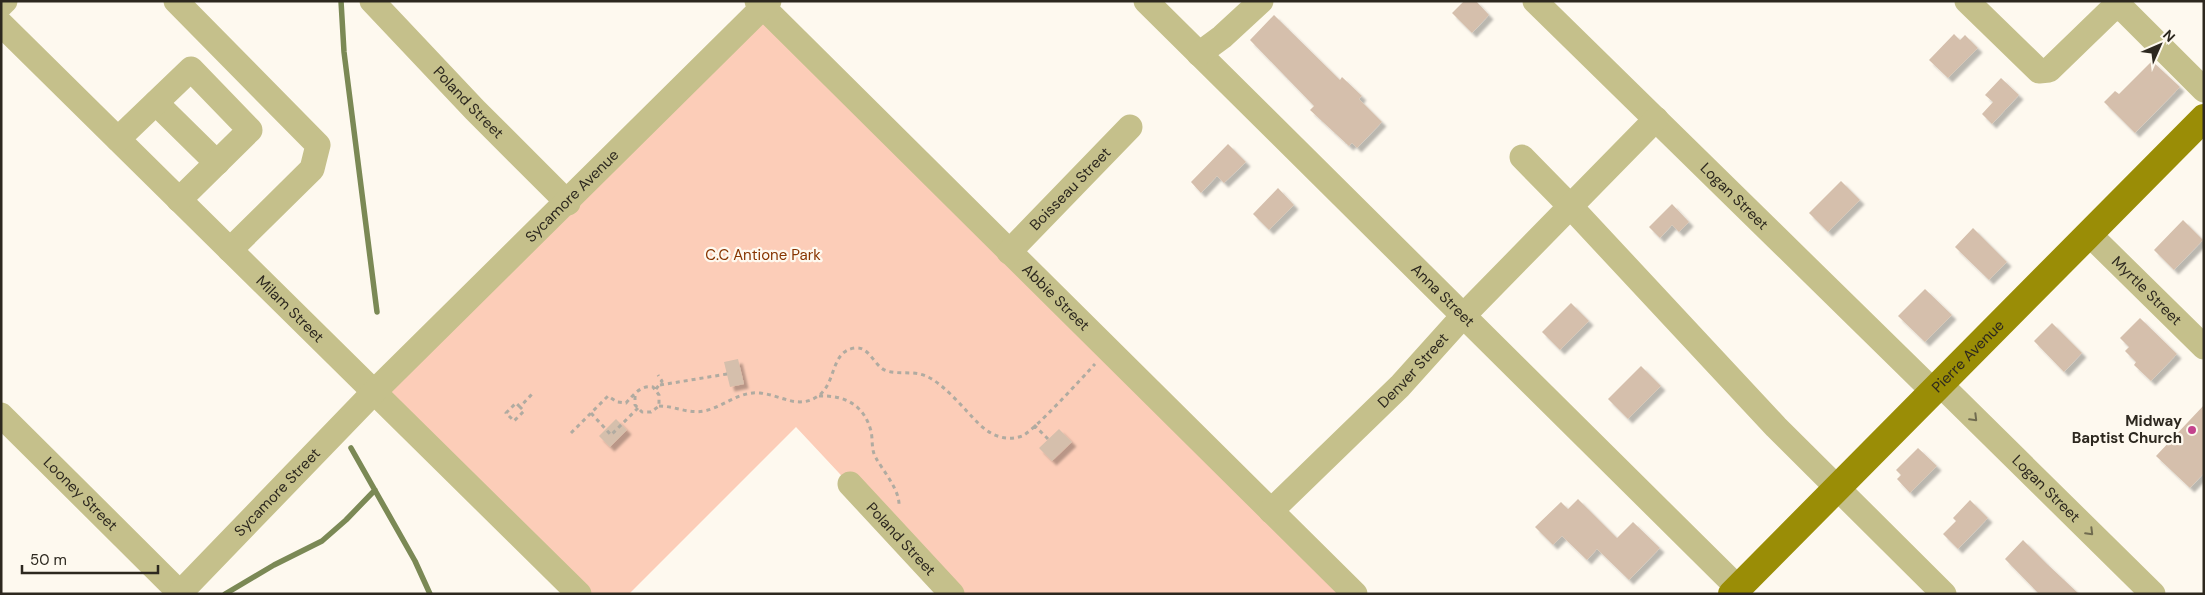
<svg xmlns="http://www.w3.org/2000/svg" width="2205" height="595" font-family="'DM Sans',sans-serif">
<defs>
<filter id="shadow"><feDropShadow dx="4.5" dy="4.5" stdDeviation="1" flood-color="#0004"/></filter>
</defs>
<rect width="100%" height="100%" fill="#fef9ef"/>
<path fill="#fccdb8" d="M763 7 1355 594H952L796 427 629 594H579L374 392Z"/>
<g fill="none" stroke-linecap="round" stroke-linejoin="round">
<path stroke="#7b8955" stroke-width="5.5" d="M341 1 344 52 377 312
M351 448 415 561 430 594
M225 594 274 565 322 541 346 520 375 490"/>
</g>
<path fill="#d5bfac" filter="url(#shadow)" d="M1464 1H1476L1489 15 1472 33 1452 13Z
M1274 15 1340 80 1342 77 1362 96 1359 99 1382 122 1357 148 1352 143 1349 146 1310 110 1314 106 1250 40Z
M1954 34 1960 40 1965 35 1978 48 1948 78 1929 60Z
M2152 61 2180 87 2135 133 2104 102 2115 91 2119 94Z
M2001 78 2019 95 1992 124 1982 114 1993 102 1985 95Z
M1228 144 1246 162 1224 183 1217 176 1201 193 1191 182Z
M1841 181 1860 200 1828 232 1809 213Z
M1278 188 1294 205 1269 230 1253 214Z
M1672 204 1689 222 1679 232 1672 225 1660 238 1649 227Z
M2183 220 2203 240 2174 270 2154 250Z
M1973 228 2007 262 1989 280 1955 247Z
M1925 289 1952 315 1925 342 1898 316Z
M1571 303 1589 321 1560 350 1542 332Z
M2140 318 2177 354 2151 381 2134 365 2136 362 2125 351 2129 347 2120 338Z
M2052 323 2082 353 2064 372 2034 341Z
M738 359 744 384 730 387 724 362Z
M1641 366 1661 386 1628 419 1608 399Z
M2204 405V473L2190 488 2156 456Z
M616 419 627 430 610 447 599 436Z
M1059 429 1072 442 1052 461 1039 448Z
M1918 448 1937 466 1910 493 1897 479 1901 475 1896 470Z
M1578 499 1617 538 1633 522 1660 548 1629 580 1597 549 1587 560 1562 536 1553 545 1535 527 1561 502 1568 509Z
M1970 500 1988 518 1958 549 1943 534 1956 521 1953 518Z
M2023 540 2047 564 2079 594H2039L2005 559Z"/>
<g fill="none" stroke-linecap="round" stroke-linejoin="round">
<path stroke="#b0aba1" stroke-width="3" stroke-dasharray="4 4" stroke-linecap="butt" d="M660 385 727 374
M656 389 662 381 658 375
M819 396C845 395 864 405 871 431 873 440 871 450 876 458 883 471 900 490 899 506
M659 406C675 406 688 414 704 411 724 407 738 391 760 393 781 395 798 410 818 396 837 383 830 351 855 348 870 346 874 367 887 371 901 375 915 370 928 377 945 385 965 410 978 423 990 435 1005 442 1022 436 1034 431 1083 377 1095 364
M520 407 516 403 506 413 514 421 524 411 520 407 532 394
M591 413 611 435 638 408
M1034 425 1048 439
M571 433 608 396 617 402 626 403C634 394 641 385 653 387L659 395V406L651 412H642L635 405V394"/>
<g stroke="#c5c08b" stroke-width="25">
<path d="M176 1 318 145 312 169 230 250"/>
<path id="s1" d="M372 1 475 110 568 203"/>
<path id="s2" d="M757 1 1355 594"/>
<path id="s3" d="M1146 1 1738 588"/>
<path id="s4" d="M1535 1 1933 391"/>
<path d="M1967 1 2039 71 2049 70 2112 9H2123L2204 90"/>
<path d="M1 5 5 1"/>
<path id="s5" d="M1 24 579 594"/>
<path d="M1199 54 1222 37 1261 1"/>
<path d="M156 103 217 163"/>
<path d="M118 139 191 69 250 130 179 200"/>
<path d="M1522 157 1570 206 1776 427 1944 594"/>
<path id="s6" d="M2089 234 2204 347"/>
<path id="s7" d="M1009 252 1130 127"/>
<path id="s8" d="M1940 384 2153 594"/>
<path id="s9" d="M1 415 181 594"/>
<path id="s10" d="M850 484 952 594"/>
<path id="s11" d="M1271 511 1400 386 1463 316 1656 119"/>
<path id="s12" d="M180 593 374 392 769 1"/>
</g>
<path stroke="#9a8d06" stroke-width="28" id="s13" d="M1732 594 2204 118"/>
</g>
<defs><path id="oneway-chevron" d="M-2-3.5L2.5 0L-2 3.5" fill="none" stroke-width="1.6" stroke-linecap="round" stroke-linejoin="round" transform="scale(1.25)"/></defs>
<g stroke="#716c50">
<use href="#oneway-chevron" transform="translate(1974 418) rotate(45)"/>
<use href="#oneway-chevron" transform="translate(2090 532) rotate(45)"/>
</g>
<circle fill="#c3438d" stroke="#fef9ef" stroke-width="2" cx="2192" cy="430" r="5"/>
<g text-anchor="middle" stroke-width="4.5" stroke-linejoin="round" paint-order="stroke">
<g font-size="15" fill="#2d281f" stroke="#fef9ef">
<text dy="5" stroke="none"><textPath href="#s1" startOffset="140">Poland Street</textPath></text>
<text dy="5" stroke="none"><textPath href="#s7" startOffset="88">Boisseau Street</textPath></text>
<text dy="5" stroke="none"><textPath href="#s4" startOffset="279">Logan Street</textPath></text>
<text dy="5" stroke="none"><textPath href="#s12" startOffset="558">Sycamore Avenue</textPath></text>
<text dy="5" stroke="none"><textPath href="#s6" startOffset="81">Myrtle Street</textPath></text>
<text dy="5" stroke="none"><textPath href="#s3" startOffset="418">Anna Street</textPath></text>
<text dy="5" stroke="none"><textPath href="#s2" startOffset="421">Abbie Street</textPath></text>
<text dy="5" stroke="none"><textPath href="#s5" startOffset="406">Milam Street</textPath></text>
<text dy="5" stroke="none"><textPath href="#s13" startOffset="335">Pierre Avenue</textPath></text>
<text dy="5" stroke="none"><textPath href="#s11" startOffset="200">Denver Street</textPath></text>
<text dy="5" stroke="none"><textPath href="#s8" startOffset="149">Logan Street</textPath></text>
<text dy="5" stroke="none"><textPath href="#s12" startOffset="140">Sycamore Street</textPath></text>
<text dy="5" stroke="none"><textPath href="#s9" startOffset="112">Looney Street</textPath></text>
<text dy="5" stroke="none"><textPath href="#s10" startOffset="75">Poland Street</textPath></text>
</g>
<g font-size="15" fill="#873500" stroke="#fef9ef">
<text x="763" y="260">C.C Antione Park</text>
</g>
<g font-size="15" font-weight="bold" fill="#2d281f" stroke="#fef9ef" text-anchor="end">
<text x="2182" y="426">Midway<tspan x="2182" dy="17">Baptist Church</tspan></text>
</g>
</g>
<rect width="2205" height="595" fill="none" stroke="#2d281f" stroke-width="5"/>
<g transform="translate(2160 45) rotate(45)" stroke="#fef9ef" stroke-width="4" paint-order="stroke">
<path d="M0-4L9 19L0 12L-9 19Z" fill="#2d281f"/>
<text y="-8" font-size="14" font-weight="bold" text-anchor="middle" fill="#2d281f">N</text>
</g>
<path d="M22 565v8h136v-8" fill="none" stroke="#2d281f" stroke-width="2.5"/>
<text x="30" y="565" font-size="15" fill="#2d281f" stroke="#fef9ef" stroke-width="4" paint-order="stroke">50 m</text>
</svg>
